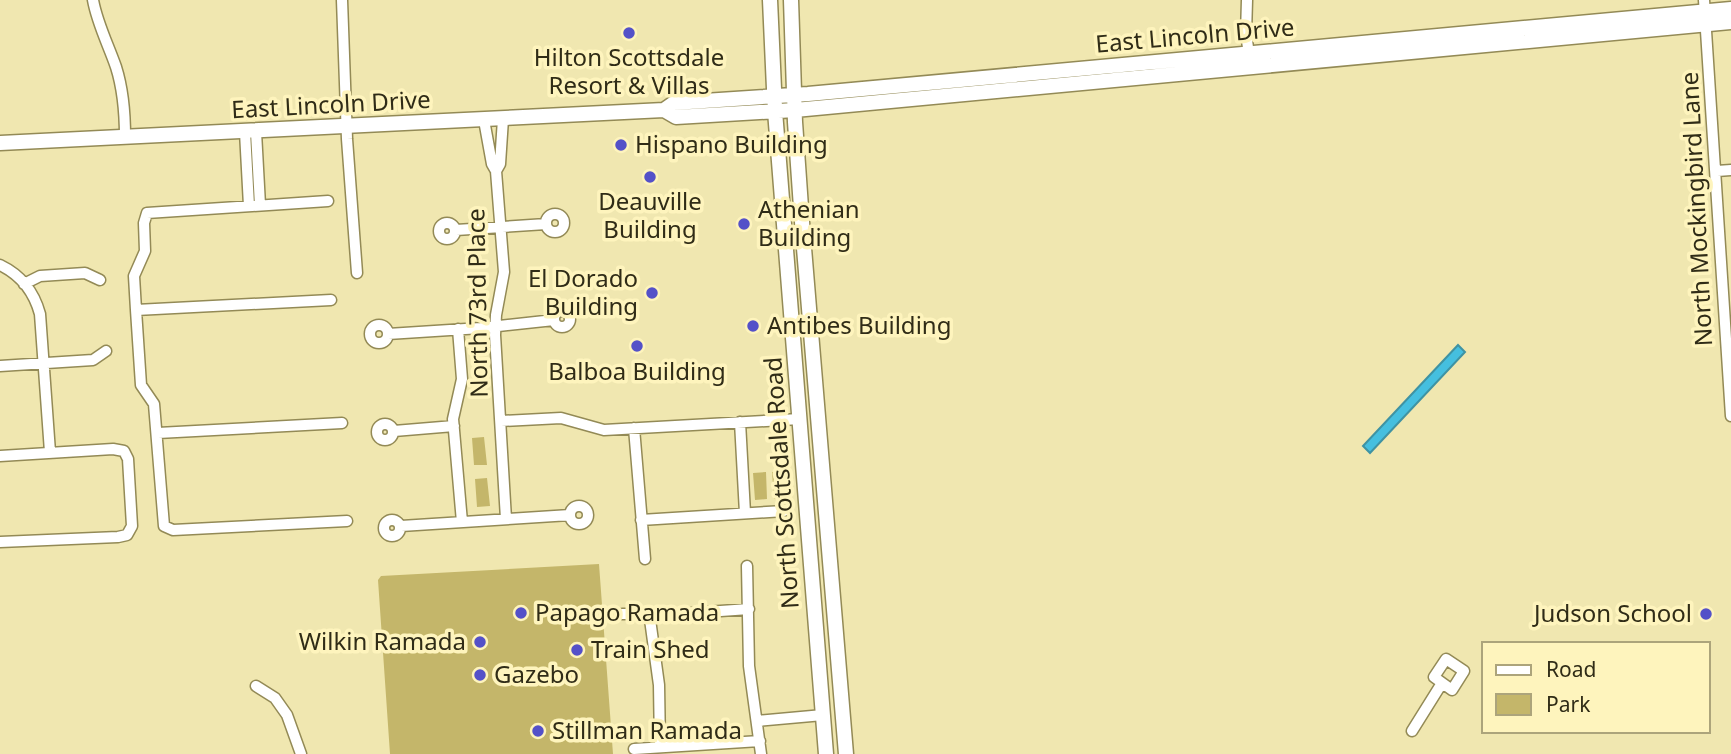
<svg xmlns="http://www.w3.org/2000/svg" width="1731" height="754" font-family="'Noto Sans',sans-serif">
<rect width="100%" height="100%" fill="#f0e7b0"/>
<path fill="#c4b66a" d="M484 437 487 465H474L472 438Z
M784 471 786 498 774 499 772 472Z
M766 472 767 499 755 500 753 473Z
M487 478 490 506 477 507 475 479Z
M599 564 613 754H390L378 580 381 576Z"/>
<path fill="#45bfdf" stroke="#3f93a3" stroke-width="2" d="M1458 345 1465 352 1370 453 1363 446Z"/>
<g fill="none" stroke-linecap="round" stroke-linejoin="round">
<g stroke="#938a56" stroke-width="13">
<path id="minor" d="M93 0C97 23 108 44 116 67 123 89 125 114 125 137
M342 0 347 139 357 273
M1247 0 1246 34 1250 61
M1704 0 1731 416
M484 120 492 164 496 171 504 272 496 315 495 335 506 519
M245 132 249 206
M256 132 260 205
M496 171 500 164 503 119
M1717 171 1731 170
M328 201 147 213 144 223 145 251 134 276 136 310 141 385 154 404 164 526 173 530 347 521
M546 223a9 9 0 1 1 18 0a9 9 0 1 1-18 0Z
M439 231a8 8 0 1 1 16 0a8 8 0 1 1-16 0Z
M456 230 546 224
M0 265C21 275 34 292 40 314L50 452
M24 284 40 276 85 273 100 280
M136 310 331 300
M554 319a8 8 0 1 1 16 0a8 8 0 1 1-16 0Z
M370 334a9 9 0 1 1 18 0a9 9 0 1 1-18 0Z
M458 329 462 379 453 419 462 522
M388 334 481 328 554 320
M0 366 93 360 106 351
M501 421 561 418 604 430 800 419
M740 422 745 513
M377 432a8 8 0 1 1 16 0a8 8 0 1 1-16 0Z
M634 428 645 559
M394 431 454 426
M158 433 342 423
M0 456 113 449 124 451 128 459 132 526 127 535 118 537 0 542
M570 515a9 9 0 1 1 18 0a9 9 0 1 1-18 0Z
M384 528a8 8 0 1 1 16 0a8 8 0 1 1-16 0Z
M641 520 784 511
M401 526 570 515
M747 566 749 666 761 754
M649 612 659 685 660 747
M622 614H678L749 609
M1446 659 1464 671 1452 690 1434 677Z
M256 686 275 698 287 715 301 754
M757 721 823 715
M1412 731 1442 683
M634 749 760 741"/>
</g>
<g stroke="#938a56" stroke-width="17">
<path id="major" d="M770 0 775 111 826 754
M791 0 795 122 803 236 846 754
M664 110 674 103 808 94 1731 9
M0 143 664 110 676 117 795 110 1731 22"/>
</g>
<use href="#minor" stroke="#fff" stroke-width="10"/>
<use href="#major" stroke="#fff" stroke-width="14"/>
</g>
<g fill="#5451c8" stroke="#fef4bd" stroke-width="2.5">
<circle cx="629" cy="33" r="7"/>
<circle cx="621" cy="145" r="7"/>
<circle cx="650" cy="177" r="7"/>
<circle cx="744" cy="224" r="7"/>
<circle cx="652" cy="293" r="7"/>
<circle cx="753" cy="326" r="7"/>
<circle cx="637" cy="346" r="7"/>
<circle cx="521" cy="613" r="7"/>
<circle cx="1706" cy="614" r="7"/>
<circle cx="480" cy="642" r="7"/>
<circle cx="577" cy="650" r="7"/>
<circle cx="480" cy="675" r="7"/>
<circle cx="538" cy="731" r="7"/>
</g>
<g text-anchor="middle" stroke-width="7" stroke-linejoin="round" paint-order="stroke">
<g font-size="24" fill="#302c17" stroke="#fef4bd">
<text transform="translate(1195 36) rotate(-5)" y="8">East Lincoln Drive</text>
<text transform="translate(331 105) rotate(-3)" y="8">East Lincoln Drive</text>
<text transform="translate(1697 209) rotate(-93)" y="8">North Mockingbird Lane</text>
<text transform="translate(478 303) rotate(-91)" y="8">North 73rd Place</text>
<text transform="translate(782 483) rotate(-94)" y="8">North Scottsdale Road</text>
</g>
<g font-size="24" fill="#302c17" stroke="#fef4bd" text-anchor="start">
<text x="629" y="66" text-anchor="middle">Hilton Scottsdale<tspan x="629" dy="28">Resort &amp; Villas</tspan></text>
<text x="635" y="153">Hispano Building</text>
<text x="650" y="210" text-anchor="middle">Deauville<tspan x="650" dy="28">Building</tspan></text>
<text x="758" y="218">Athenian<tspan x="758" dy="28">Building</tspan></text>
<text x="638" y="287" text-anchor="end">El Dorado<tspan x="638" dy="28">Building</tspan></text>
<text x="767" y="334">Antibes Building</text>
<text x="637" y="380" text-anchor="middle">Balboa Building</text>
<text x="535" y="621">Papago Ramada</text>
<text x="1692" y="622" text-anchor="end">Judson School</text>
<text x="466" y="650" text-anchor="end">Wilkin Ramada</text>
<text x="591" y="658">Train Shed</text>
<text x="494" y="683">Gazebo</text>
<text x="552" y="739">Stillman Ramada</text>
</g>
</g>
<rect x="1482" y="642" width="228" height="91" fill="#fef4bd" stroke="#aca47b" stroke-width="2"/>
<rect x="1496" y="665" width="35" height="10" fill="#ffffff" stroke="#aca47b" stroke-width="2"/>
<text x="1546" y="677" font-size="21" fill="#302c17">Road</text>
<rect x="1496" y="694" width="35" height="21" fill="#c4b66a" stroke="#aca47b" stroke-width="2"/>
<text x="1546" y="712" font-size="21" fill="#302c17">Park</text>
</svg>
